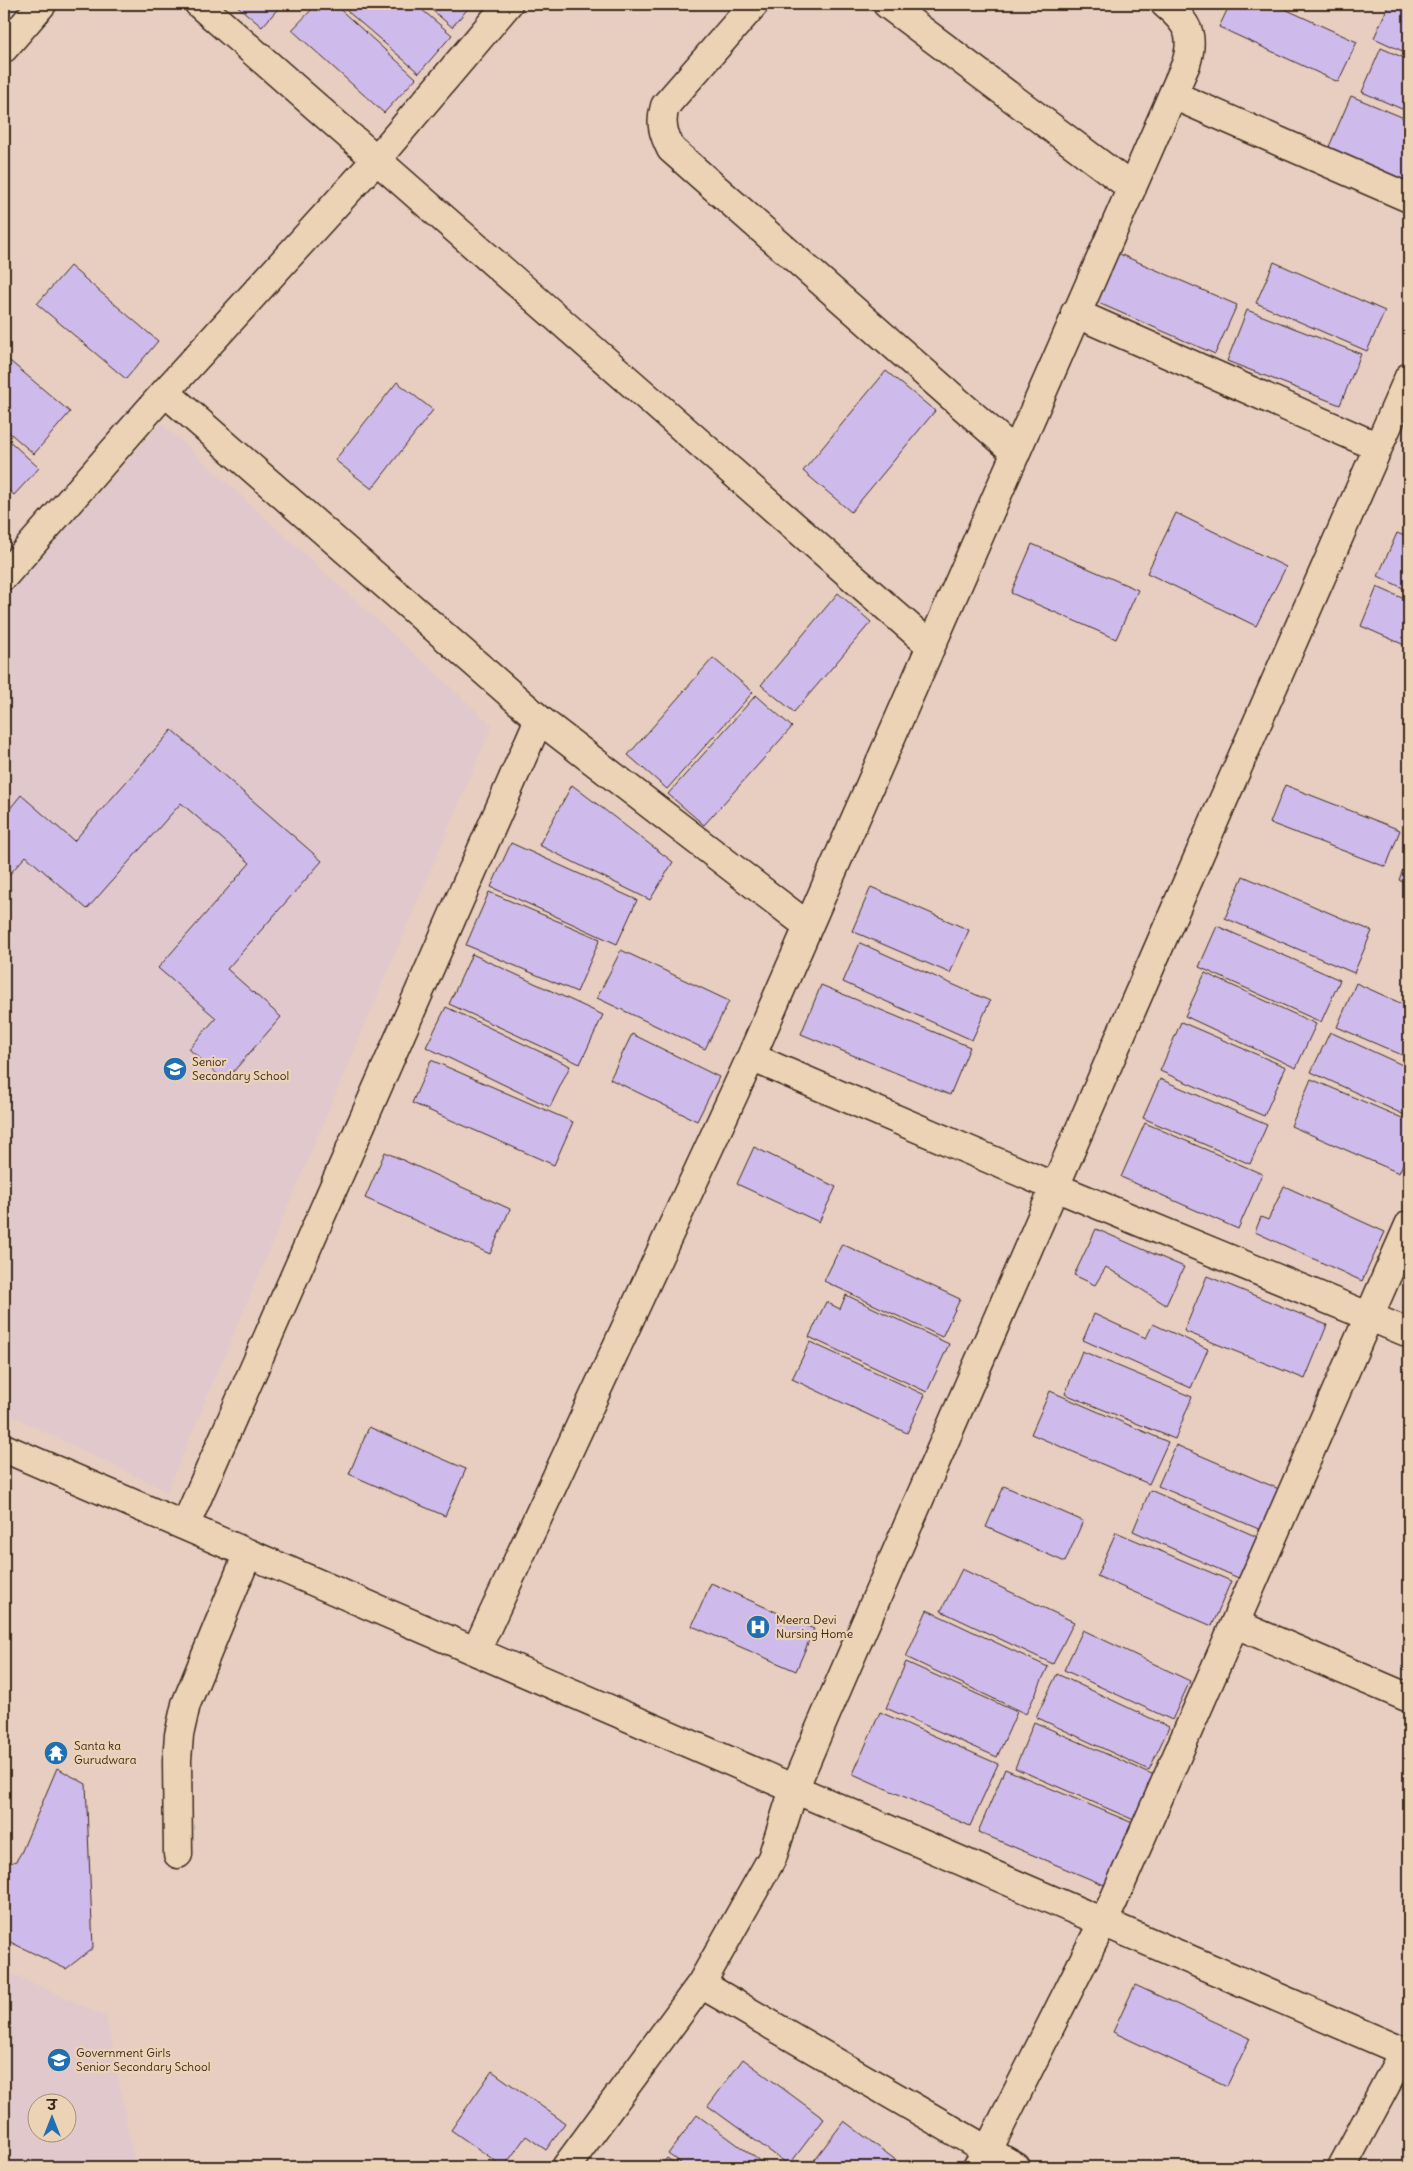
<svg xmlns="http://www.w3.org/2000/svg" width="1413" height="2171" font-family="Delius,'Playpen Sans Deva',sans-serif">
<rect width="100%" height="100%" fill="#e7cec0"/>
<filter id="ink" filterUnits="userSpaceOnUse"><feTurbulence type="fractalNoise" baseFrequency=".02" numOctaves="2"/><feDisplacementMap in="SourceGraphic" scale="10" xChannelSelector="R" yChannelSelector="G"/><feConvolveMatrix kernelMatrix="1 2 1 2 8 2 1 2 1" color-interpolation-filters="sRGB"/></filter>
<g filter="url(#ink)">
<path fill="#e0c8cd" fill-rule="evenodd" d="M161 423 492 725 167 1491 4 1412V599Z
M4 1970 107 2017 135 2167H4ZM38 2104H68V2134H38Z"/>
<path fill="#cfbbeb" stroke="#3b2a1e" d="M235 4H282L262 27Z
M317 4H334L416 78 384 113 292 30Z
M339 4H415L452 35 419 73Z
M425 4H472L452 27Z
M1230 4H1274L1357 42 1338 82 1219 27Z
M1389 4H1409V54L1374 38Z
M1381 48 1409 60V112L1362 92Z
M1351 96 1409 120V183L1328 149Z
M1115 252 1237 305 1215 354 1094 301Z
M1274 262 1385 311 1367 351 1256 303Z
M70 266 158 341 126 379 37 304Z
M1247 310 1361 354 1340 405 1227 361Z
M4 356 70 412 34 454 4 428Z
M886 371 935 411 851 512 803 471Z
M397 382 433 410 372 489 335 460Z
M4 436 39 468 14 495 4 486Z
M1176 513 1286 567 1256 626 1147 573Z
M1397 533 1409 538V591L1378 576Z
M1032 544 1138 590 1116 639 1011 593Z
M1377 587 1409 601V647L1361 626Z
M838 593 871 622 794 712 761 685Z
M713 658 753 692 667 789 628 755Z
M756 695 792 727 704 825 668 794Z
M172 730 322 861 227 969 281 1017 225 1081 189 1049 216 1018 158 968 250 863 181 803 87 909 26 856 4 880V816L21 795 74 841Z
M572 785 673 862 650 900 539 845Z
M1285 785 1400 830 1386 867 1270 823Z
M511 843 637 900 617 944 491 887Z
M1409 854V885L1399 880Z
M1243 876 1372 931 1354 973 1225 918Z
M871 887 969 930 950 973 852 931Z
M489 892 600 939 577 992 466 945Z
M1217 926 1340 980 1321 1022 1199 967Z
M860 943 990 1001 972 1040 843 982Z
M621 950 729 1001 705 1049 597 998Z
M472 954 603 1015 580 1064 449 1004Z
M1205 973 1316 1024 1296 1068 1185 1016Z
M1356 983 1409 1007V1058L1337 1027Z
M821 985 970 1047 950 1095 801 1034Z
M446 1007 570 1066 550 1107 426 1047Z
M1181 1022 1286 1067 1264 1116 1160 1071Z
M1330 1032 1409 1068V1117L1311 1072Z
M632 1034 719 1077 697 1121 610 1079Z
M431 1060 573 1122 554 1165 412 1103Z
M1160 1079 1267 1125 1250 1164 1143 1118Z
M1311 1079 1409 1121V1150L1399 1173 1291 1126Z
M1145 1123 1262 1174 1238 1229 1121 1177Z
M754 1147 836 1187 819 1222 737 1184Z
M385 1152 510 1209 490 1254 365 1198Z
M1284 1186 1385 1232 1362 1281 1255 1232 1261 1217 1268 1220Z
M1096 1229 1184 1267 1166 1305 1106 1267 1095 1285 1074 1275Z
M842 1244 960 1299 942 1337 824 1281Z
M1207 1276 1327 1325 1305 1379 1184 1331Z
M846 1295 949 1344 927 1392 809 1337 826 1302 840 1309Z
M1094 1314 1146 1338 1153 1324 1208 1349 1191 1388 1083 1340Z
M810 1342 925 1395 907 1433 792 1379Z
M1082 1351 1192 1397 1175 1439 1065 1394Z
M1050 1391 1168 1442 1149 1484 1031 1434Z
M369 1427 466 1469 445 1516 349 1474Z
M1176 1445 1286 1492 1268 1533 1158 1486Z
M1004 1486 1083 1521 1065 1562 986 1527Z
M1150 1490 1262 1539 1243 1580 1133 1531Z
M1116 1532 1231 1581 1212 1626 1097 1576Z
M962 1569 1074 1622 1053 1664 941 1611Z
M711 1583 814 1629 796 1671 692 1626Z
M927 1610 1048 1667 1026 1714 906 1657Z
M1083 1630 1190 1681 1172 1720 1064 1670Z
M906 1662 1017 1712 997 1757 886 1708Z
M1057 1674 1169 1727 1149 1770 1036 1717Z
M880 1712 998 1764 970 1826 853 1774Z
M1034 1722 1154 1775 1134 1820 1015 1768Z
M57 1768 86 1784 93 1948 66 1969 4 1939V1865L16 1861 21 1853Z
M1005 1769 1135 1824 1109 1887 978 1832Z
M1135 1985 1250 2038 1227 2086 1113 2032Z
M743 2059 824 2119 789 2165 708 2106Z
M492 2071 565 2123 546 2150 526 2136 504 2167 451 2130Z
M697 2115 768 2167H686L668 2154Z
M844 2121 905 2167H809Z
M667 2158 680 2167H660Z"/>
<g fill="none" stroke-linecap="round" stroke-linejoin="round">
<g stroke="#3b2a1e" stroke-width="31">
<path id="minor" d="M199 4 931 646
M754 4 665 106C660 123 663 133 671 149L1016 453
M887 4 1132 188
M4 48 42 4
M1173 95 1409 198
M1075 313 1378 447
M165 392 539 719 808 926
M4 576 165 392 376 160 508 4
M751 1057 1055 1187 1409 1333
M4 1448 1409 2054
M185 1526 539 719
M1236 1624 1409 1698
M476 1651 751 1057 1186 64C1195 35 1188 23 1165 4
M178 1854 177 1760 179 1735 186 1704 248 1553
M701 1984 1016 2167
M566 2167 701 1984 772 1858 794 1789 817 1735 1165 933 1409 377
M977 2167 988 2150 1113 1902 1409 1225
M1342 2167 1404 2051"/>
</g>
<use href="#minor" stroke="#edd3b5" stroke-width="28"/>
</g>
</g>
<defs>
<g id="school-disc" transform="scale(1.25)"><circle r="9.5" fill="#1f6fb2" stroke="#edd3b5"/><path d="M0-5L7-2L0 1L-7-2ZM-4 1L0 2.5L4 1V4Q0 6-4 4Z" fill="#fff"/></g>
<g id="hospital-disc" transform="scale(1.25)"><circle r="9.5" fill="#1f6fb2" stroke="#edd3b5"/><path d="M-5-5h3v3.5h4V-5h3V5h-3V1.5h-4V5h-3Z" fill="#fff"/></g>
<g id="temple-disc" transform="scale(1.25)"><circle r="9.5" fill="#1f6fb2" stroke="#edd3b5"/><path d="M0-6L5-2H3V0L6.5 2.5H4V6H1.5V3h-3V6H-4V2.5H-6.5L-3 0V-2H-5Z" fill="#fff"/></g>
</defs>
<g fill-rule="evenodd">
<use href="#school-disc" x="175" y="1069"/>
<use href="#hospital-disc" x="758" y="1627"/>
<use href="#temple-disc" x="56" y="1753"/>
<use href="#school-disc" x="59" y="2060"/>
</g>
<g text-anchor="middle" stroke-width="4.5" stroke-linejoin="round" paint-order="stroke">
<g font-size="12" fill="#3b2a1e" stroke="#edd3b5" text-anchor="start">
<text x="192" y="1066">Senior<tspan x="192" dy="14">Secondary School</tspan></text>
<text x="776" y="1624">Meera Devi<tspan x="776" dy="14">Nursing Home</tspan></text>
<text x="74" y="1750">Santa ka<tspan x="74" dy="14">Gurudwara</tspan></text>
<text x="76" y="2057">Government Girls<tspan x="76" dy="14">Senior Secondary School</tspan></text>
</g>
</g>
<rect width="1413" height="2171" fill="none" stroke="#edd3b5" stroke-width="20"/>
<rect x="10" y="10" width="1393" height="2151" fill="none" stroke="#3b2a1e" stroke-width="2" filter="url(#ink)"/>
<g transform="translate(52 2118)"><circle r="24" fill="#edd3b5" stroke="#a68f79"/>
<path d="M0-4L9 19L0 12L-9 19Z" fill="#1f6fb2"/>
<text y="-8" font-size="14" font-weight="bold" text-anchor="middle" fill="#3b2a1e">उ</text>
</g>
</svg>
